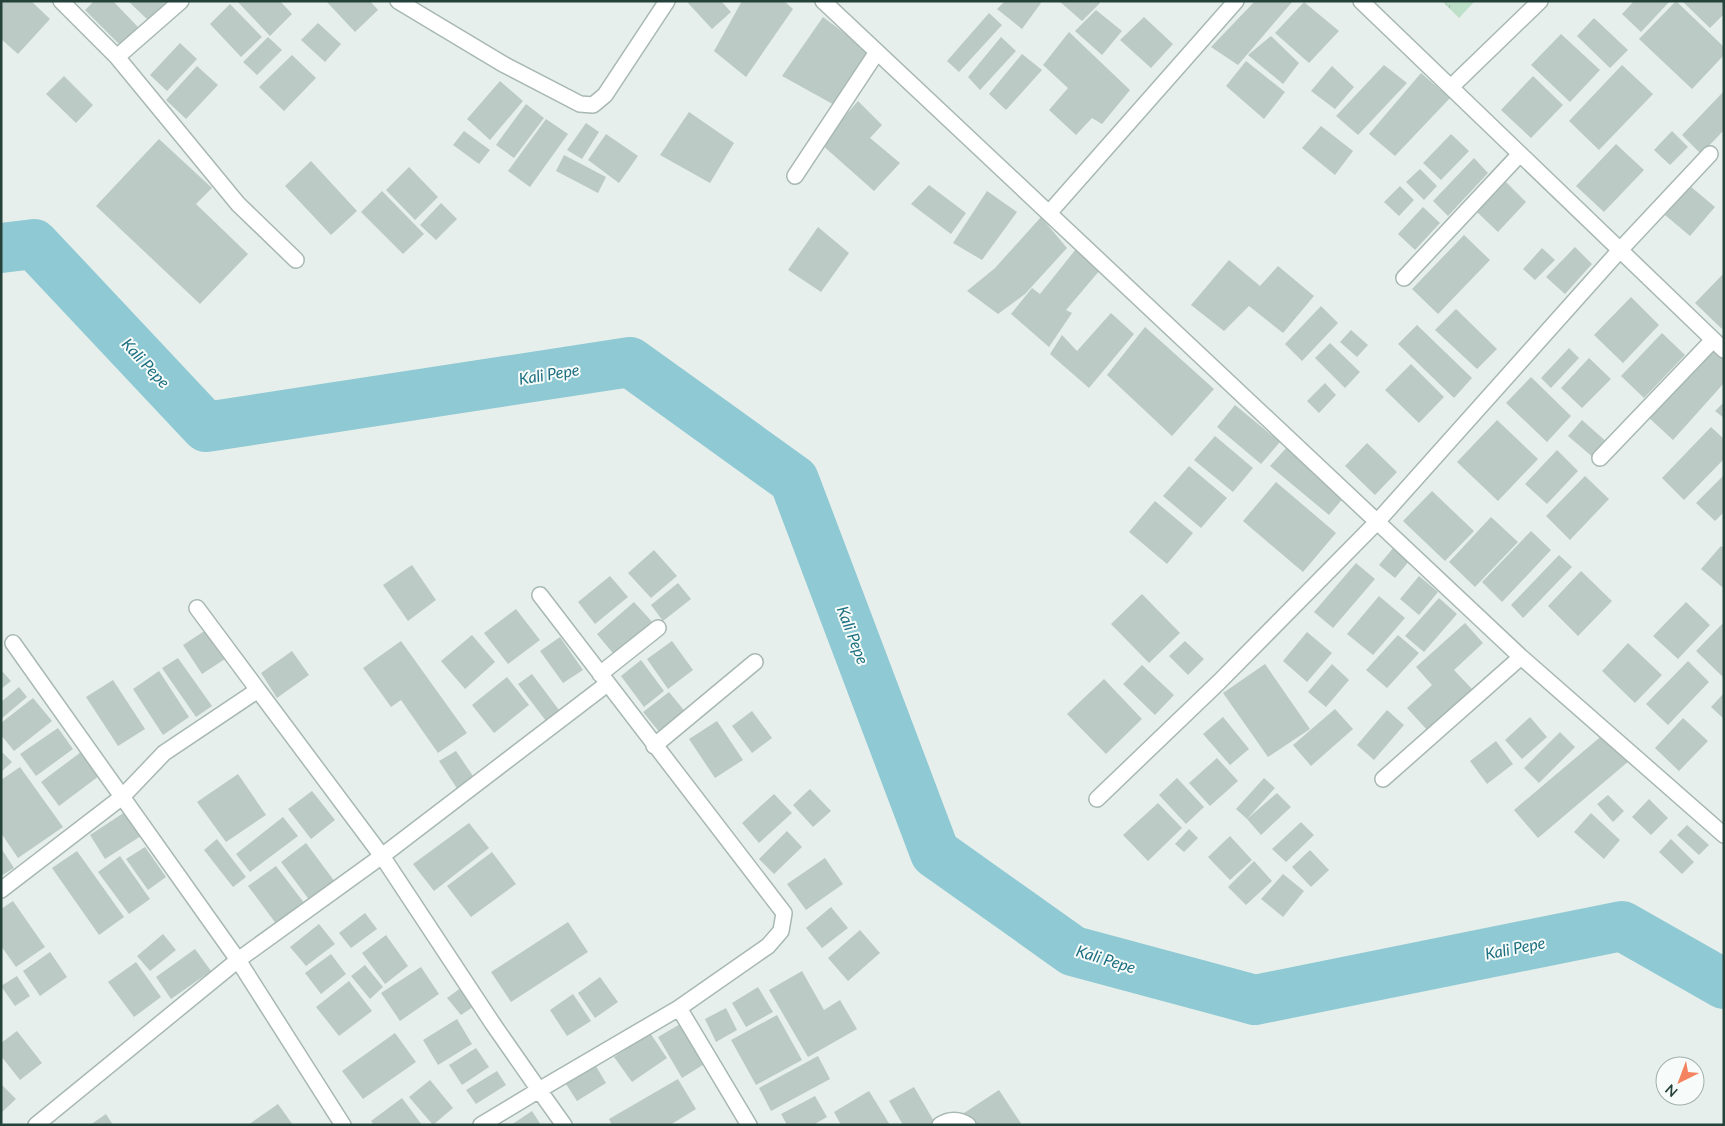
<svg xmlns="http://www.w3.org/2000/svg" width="1725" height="1126" font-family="Lato,sans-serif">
<defs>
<pattern id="grass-tufts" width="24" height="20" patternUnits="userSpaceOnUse" patternTransform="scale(1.25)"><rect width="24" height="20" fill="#bfe0c8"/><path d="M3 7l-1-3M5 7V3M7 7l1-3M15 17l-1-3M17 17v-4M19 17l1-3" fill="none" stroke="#a4c1ad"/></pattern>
</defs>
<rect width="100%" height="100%" fill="#e6efeb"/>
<path fill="url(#grass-tufts)" d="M1442 1H1475L1459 18Z"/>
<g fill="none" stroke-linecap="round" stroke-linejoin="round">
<path stroke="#8ec9d4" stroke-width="50" d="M1 248 34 244 206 427 630 362 794 480 935 853 1073 951 1255 1000 1622 926 1724 984"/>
</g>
<path fill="#bbcac4" d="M2 1H31L50 19 18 54 1 39Z
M94 1H113L138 27 120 45 85 10Z
M128 1H167L148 20Z
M237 1H280L292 14 270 36Z
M326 1H370L378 10 355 32Z
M690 1H721L731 12 712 29 688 3Z
M742 1H784L793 9 746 77 714 51Z
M1005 1H1039L1041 3 1022 29 997 9Z
M1059 1H1098L1100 3 1082 21Z
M1255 1H1293L1238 65 1211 47Z
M1634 1H1670L1641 32 1622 14Z
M1676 1 1724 47V55L1692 89 1639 39Z
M1682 1H1724V14L1710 28Z
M1304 2 1339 31 1309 63 1275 33Z
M230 4 262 37 241 57 210 24Z
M1096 10 1122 31 1102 55 1075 31Z
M989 13 1002 25 959 72 947 61Z
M823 17 871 53 838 107 782 76Z
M1144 17 1173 44 1151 68 1120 40Z
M1594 18 1628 50 1610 68 1577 36Z
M318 23 341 44 325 62 301 40Z
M1069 32 1130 90 1102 124 1092 118 1076 135 1049 110 1068 88 1043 65Z
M1561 34 1600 70 1570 102 1531 65Z
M1271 36 1299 63 1283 84 1248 55Z
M268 37 282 50 257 75 243 62Z
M1001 37 1016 51 980 90 968 77Z
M180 43 197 59 167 91 150 75Z
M1022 54 1042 70 1006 110 989 94Z
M292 55 316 78 284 111 259 87Z
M1246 61 1285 92 1264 119 1226 86Z
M1384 65 1407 83 1358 135 1336 116Z
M1622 65 1653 94 1599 150 1569 121Z
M197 66 218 85 186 119 166 100Z
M1332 66 1354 87 1335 109 1311 91Z
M1421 73 1450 98 1395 156 1369 134Z
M64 76 93 105 76 123 46 94Z
M1533 76 1563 105 1531 138 1501 110Z
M500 81 523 101 490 140 467 119Z
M1724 91V130L1701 154 1682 135Z
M858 101 882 125 870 138 900 163 874 191 821 144Z
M526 104 544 118 514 158 496 145Z
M689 112 734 143 710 183 660 155Z
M546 119 568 134 530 187 508 171Z
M586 123 599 132 582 159 567 150Z
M1321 126 1353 151 1335 175 1302 148Z
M464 131 490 150 479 164 453 145Z
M1672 131 1688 147 1670 165 1654 150Z
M606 134 638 156 619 183 588 160Z
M1451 134 1469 151 1441 180 1423 163Z
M159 139 212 188 196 204 248 254 200 304 96 206Z
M1616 144 1644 170 1604 212 1576 186Z
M564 155 606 177 598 193 556 171Z
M1474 158 1488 173 1448 216 1433 201Z
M311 161 357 211 331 235 285 186Z
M409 167 438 197 415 220 386 190Z
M1420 169 1437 186 1424 200 1406 182Z
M1506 182 1526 202 1498 232 1477 212Z
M929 185 966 213 951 234 911 204Z
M1400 186 1414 200 1399 216 1384 202Z
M1690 186 1715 207 1690 236 1665 215Z
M382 191 424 234 403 254 361 212Z
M987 191 1017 212 982 260 953 243Z
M441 203 457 219 436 240 420 225Z
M1423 207 1440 223 1415 250 1398 234Z
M1041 217 1067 248 1025 294 998 314 967 291 995 268Z
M818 227 849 253 821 292 788 270Z
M1464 235 1490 260 1438 314 1412 289Z
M1575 247 1592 264 1565 294 1546 277Z
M1542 248 1555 260 1535 280 1523 269Z
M1076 249 1100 270 1066 310 1072 313 1049 347 1011 314 1032 288 1040 294Z
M1229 260 1260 286 1278 266 1314 296 1283 333 1249 306 1224 331 1191 305Z
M1724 273V327L1722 329 1695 303Z
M1631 297 1659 325 1623 363 1594 335Z
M1321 306 1338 323 1302 361 1285 344Z
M1456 309 1497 349 1477 369 1435 330Z
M1111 313 1134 334 1089 388 1050 354 1062 335 1077 351Z
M1417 325 1472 378 1454 398 1398 344Z
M1145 327 1214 389 1172 436 1107 375Z
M1351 330 1368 345 1357 357 1340 342Z
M1662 333 1685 355 1644 398 1621 376Z
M1330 343 1360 372 1345 388 1315 358Z
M1714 343 1724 352V383L1673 440 1647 416Z
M1569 348 1579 358 1551 388 1541 378Z
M1589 358 1611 379 1582 408 1561 388Z
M1411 364 1444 397 1419 423 1385 390Z
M1531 377 1571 416 1547 442 1506 403Z
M1325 383 1336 395 1319 413 1307 401Z
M1724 402V418L1715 411Z
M1235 405 1280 442 1261 464 1217 427Z
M1497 420 1538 459 1498 501 1457 462Z
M1582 420 1609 444 1595 459 1568 436Z
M1711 427 1724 439V459L1684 500 1662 478Z
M1215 436 1253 468 1233 492 1194 460Z
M1367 443 1397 472 1375 495 1345 466Z
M1287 447 1345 496 1329 515 1270 466Z
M1557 450 1578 471 1547 504 1525 484Z
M1189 466 1227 498 1201 528 1163 496Z
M1724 475V512L1715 521 1696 503Z
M1585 476 1609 499 1570 540 1546 516Z
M1276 482 1336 533 1303 572 1243 521Z
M1432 491 1474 531 1445 561 1403 521Z
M1155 501 1193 533 1167 564 1129 532Z
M1491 517 1518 542 1475 587 1449 562Z
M1531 531 1551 550 1502 602 1482 582Z
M1721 546 1724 548V585L1722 587 1701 569Z
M1394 547 1410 560 1395 578 1379 565Z
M654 550 677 576 651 598 628 573Z
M1559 555 1572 567 1523 618 1511 605Z
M1356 563 1375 579 1333 628 1314 612Z
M412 565 436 600 408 621 383 585Z
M1581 571 1612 601 1578 636 1548 606Z
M610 576 628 597 595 624 578 602Z
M1419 576 1438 592 1419 615 1400 599Z
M678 583 691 599 663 621 651 605Z
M1142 594 1180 633 1149 663 1111 624Z
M1379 596 1405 618 1373 655 1347 634Z
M1439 598 1457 614 1424 652 1405 636Z
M634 602 655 625 617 658 597 634Z
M1686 602 1710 625 1678 659 1653 636Z
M516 609 540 640 508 664 484 633Z
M1724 622V678L1696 651Z
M1465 623 1483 643 1454 670 1473 690 1428 731 1407 708 1432 685 1416 667Z
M206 630 225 659 202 674 183 645Z
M1307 632 1332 653 1307 682 1283 661Z
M472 635 495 662 465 689 441 661Z
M1398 635 1419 653 1387 688 1366 670Z
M560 637 583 670 563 683 540 651Z
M401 641 467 733 438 753 401 700 391 707 363 668Z
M672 641 693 670 668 689 647 659Z
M1185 641 1204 659 1188 675 1169 656Z
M1628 643 1662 675 1635 703 1602 671Z
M292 651 309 675 277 698 261 673Z
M178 658 212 706 196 717 162 668Z
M641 660 664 691 644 707 621 676Z
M1688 661 1709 682 1668 725 1646 704Z
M1265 664 1310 729 1268 757 1223 693Z
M1332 664 1349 680 1326 707 1308 692Z
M1142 665 1174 695 1155 715 1123 684Z
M1 670 11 681 1 689Z
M159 671 189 717 163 735 133 689Z
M532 674 559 710 546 721 518 684Z
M507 677 529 705 494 733 472 705Z
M1104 679 1142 719 1106 754 1067 714Z
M113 680 145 729 118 746 86 697Z
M19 687 27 697 1 719V702Z
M669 692 687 714 661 734 643 712Z
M1724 693V719L1711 707Z
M33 698 52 721 14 751 1 735V723Z
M1335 709 1353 729 1311 766 1293 745Z
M1387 710 1404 725 1374 760 1357 745Z
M752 711 772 738 752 753 732 726Z
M1223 717 1249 749 1230 765 1203 734Z
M1530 717 1547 737 1522 759 1505 740Z
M1683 718 1708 741 1679 771 1655 748Z
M717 721 743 760 715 778 689 739Z
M58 728 73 749 36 776 20 754Z
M1560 732 1575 747 1539 783 1524 768Z
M1605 733 1629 761 1538 838 1514 810Z
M1496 741 1513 764 1487 784 1470 761Z
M1 751 12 762 1 772Z
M456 751 475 779 458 790 439 761Z
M81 752 99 776 59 806 41 782Z
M1217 758 1238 781 1210 806 1189 783Z
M20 767 63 827 18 858 1 833V780Z
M238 774 266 815 226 842 197 802Z
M1177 778 1204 807 1186 824 1159 795Z
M1264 778 1275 788 1247 819 1236 809Z
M810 789 831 811 813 827 793 805Z
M312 791 335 820 311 839 288 809Z
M1277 793 1291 807 1261 835 1247 819Z
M774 794 792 813 759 843 742 823Z
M1608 795 1624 811 1613 822 1597 804Z
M1649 799 1668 818 1651 835 1632 817Z
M1158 803 1182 828 1148 861 1123 835Z
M125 812 141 836 105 859 90 835Z
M1591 813 1620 840 1604 859 1574 832Z
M283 817 298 836 250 872 236 854Z
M1301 822 1314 835 1286 862 1272 849Z
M469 823 489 848 434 891 413 864Z
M1687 825 1709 845 1699 855 1677 835Z
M1189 829 1198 838 1184 852 1175 844Z
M787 831 802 847 774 874 759 859Z
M1230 836 1252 860 1230 880 1208 857Z
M217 839 246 877 233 887 204 850Z
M1671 839 1694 862 1682 874 1659 852Z
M306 843 338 886 313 905 281 862Z
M145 847 166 877 148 890 126 859Z
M1 848 14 868 1 876Z
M1310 850 1329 870 1311 887 1292 867Z
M77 851 124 917 99 935 52 868Z
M492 852 516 884 471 917 447 886Z
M120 856 150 899 129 914 98 872Z
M825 858 843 884 806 910 787 884Z
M1254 861 1272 881 1246 905 1228 887Z
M276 866 308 908 280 929 248 886Z
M1283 874 1304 891 1283 917 1261 899Z
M13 901 45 947 16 967 1 946V909Z
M831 907 848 928 822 948 806 928Z
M365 913 377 929 351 948 339 933Z
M568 922 588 952 511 1002 491 972Z
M319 924 335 944 306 966 290 947Z
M860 930 880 953 848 981 828 958Z
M163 934 176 950 150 971 137 956Z
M386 935 408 966 385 984 362 953Z
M195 949 211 971 171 999 156 977Z
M50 952 67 977 40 996 23 971Z
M331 954 346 974 321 994 305 973Z
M136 962 161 997 134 1017 108 982Z
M365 965 383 987 370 999 351 976Z
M421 967 439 994 400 1021 381 993Z
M802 971 824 1010 840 1000 857 1029 808 1057 769 990Z
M17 976 30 996 15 1006 1 986Z
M600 977 618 1002 595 1018 578 993Z
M349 981 372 1011 339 1036 316 1007Z
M462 987 476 1005 461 1015 447 998Z
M758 987 773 1012 746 1027 732 1003Z
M573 994 591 1021 567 1036 550 1010Z
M726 1008 737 1030 716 1042 705 1019Z
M777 1015 802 1060 756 1085 731 1040Z
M457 1019 472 1044 438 1065 423 1040Z
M682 1023 706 1063 682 1078 658 1037Z
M17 1031 42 1063 20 1080 1 1056V1043Z
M395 1033 416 1062 363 1099 342 1071Z
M650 1033 667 1058 632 1082 614 1057Z
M476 1048 489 1067 462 1085 449 1065Z
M818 1056 830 1079 771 1111 759 1088Z
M594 1063 606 1083 577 1101 564 1081Z
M497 1071 506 1085 476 1104 466 1090Z
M678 1079 696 1109 670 1125H612L609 1119Z
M430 1080 453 1108 433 1125 409 1097Z
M1 1084 16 1099 1 1113Z
M914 1087 935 1123 932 1125H903L889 1101Z
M999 1090 1022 1125H971L964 1113Z
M869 1091 890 1125H841L834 1112Z
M815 1096 827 1117 813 1125H787L781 1114Z
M402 1098 422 1125H374L371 1121Z
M278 1104 293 1125H248Z
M532 1111 541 1125H511Z
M106 1114 113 1125H90Z"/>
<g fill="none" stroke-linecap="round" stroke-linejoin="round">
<g stroke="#a8b8b2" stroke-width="18">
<path id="street" d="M61 1 117 57 238 204 296 260
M398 1 503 64 580 104 593 105 605 95 667 1
M823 1 1521 657 1724 835
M1361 1 1724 350
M117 57 181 1
M1451 87 1540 1
M795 176 877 52
M1049 213 1236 1
M1404 278 1520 154
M1600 458 1713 340
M540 595 784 913 781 931 768 946 679 1008 749 1125
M197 608 258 690
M13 643 238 960 36 1125
M600 674 658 628
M654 746 755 662
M1383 779 1521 657
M1097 799 1219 682 1377 522 1620 250 1710 154
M1 890 122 797 164 753 258 690 382 856 493 1024 539 1090 481 1125
M343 1125 238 960 382 856 607 684
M564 1125 539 1090 679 1008
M940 1125C949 1119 959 1119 968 1125"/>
</g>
<use href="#street" stroke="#fff" stroke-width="15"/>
</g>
<g text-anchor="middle" stroke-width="4" stroke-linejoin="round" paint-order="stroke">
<g font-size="16" font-style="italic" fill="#1c6f80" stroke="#f7fbf9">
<text transform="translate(146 363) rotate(47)" y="6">Kali Pepe</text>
<text transform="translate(549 374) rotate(-9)" y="6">Kali Pepe</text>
<text transform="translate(853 635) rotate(69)" y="6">Kali Pepe</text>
<text transform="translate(1515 948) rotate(-11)" y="6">Kali Pepe</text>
<text transform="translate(1106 959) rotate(17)" y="6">Kali Pepe</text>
</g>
</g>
<rect width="1725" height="1126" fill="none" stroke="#24423a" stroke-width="5"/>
<g transform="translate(1680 1081) rotate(222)"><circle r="24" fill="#f7fbf9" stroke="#a3b1ad"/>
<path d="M0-4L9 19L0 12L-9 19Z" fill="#f4845f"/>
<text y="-8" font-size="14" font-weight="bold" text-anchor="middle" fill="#24423a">N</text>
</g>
</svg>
